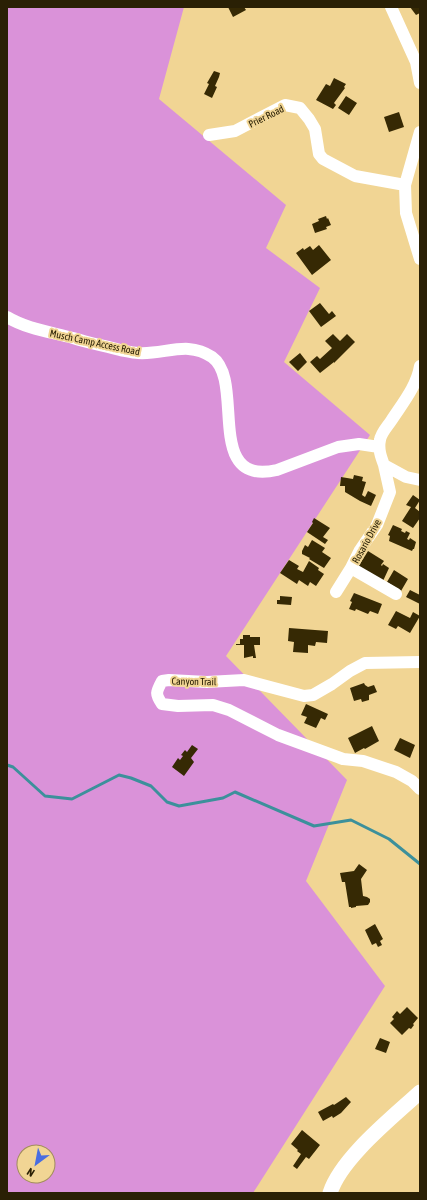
<svg xmlns="http://www.w3.org/2000/svg" width="427" height="1200" font-family="'Asap Condensed',sans-serif">
<rect width="100%" height="100%" fill="#f1d594"/>
<path fill="#da92d9" fill-rule="evenodd" d="M7 7H184L159 99 286 205 266 248 320 288 284 362 370 435 226 656 347 780 306 881 385 986 253 1193H7ZM24 1152H48V1176H24Z"/>
<g fill="none" stroke-linecap="round" stroke-linejoin="round">
<path stroke="#3c909b" stroke-width="3" d="M7 765 13 767 45 796 72 799 119 775 131 778 151 786 167 802 179 806 223 798 235 792 314 826 351 820 389 839 420 864"/>
</g>
<path fill="#362904" d="M228 7H244L246 10 233 17Z
M410 7H420V13L416 15Z
M214 71 220 73 219 77 215 86 217 87 212 98 204 94 209 84 207 83Z
M334 78 346 84 344 87 345 88 334 103 336 105 333 109 316 100 326 84 330 86Z
M346 96 357 103 349 115 338 108Z
M399 112 404 127 389 132 384 117Z
M326 216 327 219 328 218 331 225 326 227 327 229 315 233 312 224 319 221 318 219Z
M319 245 331 260 312 275 296 253 303 248 304 250 310 246 313 250Z
M320 303 329 314 332 311 336 316 321 327 309 311Z
M333 334 340 341 347 334 355 342 334 363V362L320 373 310 362 317 356 320 359 332 348 325 341Z
M300 353 307 362 298 371 289 362Z
M354 475 363 477 362 481 366 482 362 495 365 497 368 491 376 495 371 506 360 501 345 492V486H340L341 477 353 479Z
M413 495 420 500 415 508 420 512V518L413 528 402 521 411 507 406 505Z
M314 518 330 528 323 537 328 540 325 544 307 532 313 523 312 522Z
M393 525 402 529 401 531 405 533 406 531 410 533 407 539 409 540 410 538 416 542 414 549H413L412 551 389 541 390 536 388 535Z
M312 540 325 548 322 552 331 558 324 568 309 559 310 558 302 554V551L305 545 308 547Z
M368 551 384 561 381 565 382 566 383 564 389 568 383 581 358 567Z
M289 560 299 566 297 569 303 572 309 561 319 568 318 570 324 574 316 586 310 582 308 586 299 580 297 584 280 573Z
M394 570 408 579 401 591 387 582Z
M410 590 420 595V604L406 597Z
M354 593 382 604 378 614 370 611 368 614 356 609 355 611 349 609 352 602 350 601Z
M280 596 292 597 291 605 277 604V600H280Z
M396 611 410 618 413 612 420 616 410 633 398 626 396 629 388 625Z
M289 628 328 631 327 643 316 642 315 646 308 645V653L293 652 294 642 288 641Z
M243 635H250V637H260V645H254L256 658H253V656L244 658V645H236V644H240V639H243Z
M364 683 365 685 368 687 374 685 377 692 369 695V700L362 702 361 699 354 701 350 688Z
M306 704 328 714 325 720 321 718 316 728 304 723 307 717 301 715Z
M372 726 379 741 365 749 364 748 355 753 348 738Z
M400 738 415 745 410 758 394 750Z
M192 745 198 749 191 758 194 762 184 776 172 767 178 758 180 760 183 756 181 755 185 750 187 752Z
M359 864 367 870 361 879 363 896 367 897 370 899V902L368 905 356 906V907L351 908V907H349L345 882H342L340 873 354 871Z
M375 924 383 939 380 941 382 945 378 947 376 943 372 945 365 930Z
M407 1007 418 1018 413 1024 414 1025 411 1029 409 1028 402 1035 390 1023 394 1019 392 1017 397 1011 400 1014Z
M380 1038 390 1042 386 1053 375 1049Z
M346 1097 351 1102 341 1113 333 1118 332 1116 323 1121 318 1112 333 1104 334 1105Z
M302 1130 320 1145 309 1159 306 1157 297 1169 293 1166 301 1154 297 1151 298 1150 291 1144Z"/>
<g fill="none" stroke-linecap="round" stroke-linejoin="round">
<path stroke="#fff" stroke-width="12" d="M391 7 416 62 420 83
M420 132 405 185 406 213 420 259
M209 135 235 131 285 105 300 108 309 119 315 129 319 154 323 159 355 176 405 185
M7 317C27 329 51 332 73 338 89 343 105 346 120 350 126 351 132 353 138 353 165 355 187 340 212 357 246 381 203 487 277 470L338 447 359 444 379 447
M420 366C417 386 402 404 391 421 387 427 381 433 380 440 378 449 381 457 384 465L406 477 420 480
M351 568 396 594
M336 592 351 568 360 550 377 525 390 492 384 465
M420 662 365 663 350 671 332 684 313 695 304 696 244 680 207 682 169 680 162 681C156 692 155 694 162 704L178 706 213 705 229 710 278 735 343 759 363 761 396 772 412 781 420 789"/>
<path stroke="#fff" stroke-width="15" d="M330 1193C341 1158 393 1117 420 1092"/>
</g>
<g text-anchor="middle" stroke-width="4" stroke-linejoin="round" paint-order="stroke">
<g font-size="10" fill="#2a2005" stroke="#f1d594">
<text transform="translate(266 116) rotate(-26)" y="4">Prier Road</text>
<text transform="translate(95 342) rotate(12)" y="4">Musch Camp Access Road</text>
<text transform="translate(366 541) rotate(-61)" y="4">Rosario Drive</text>
<text transform="translate(194 681) rotate(1)" y="4">Canyon Trail</text>
</g>
</g>
<rect width="427" height="1200" fill="none" stroke="#2a2005" stroke-width="16"/>
<g transform="translate(36 1164) rotate(212)"><circle r="19" fill="#f1d594" stroke="#a18d5b"/>
<path d="M0-3L7 15L0 10L-7 15Z" fill="#496ee1"/>
<text y="-6" font-size="11" font-weight="bold" text-anchor="middle" fill="#2a2005">N</text>
</g>
</svg>
